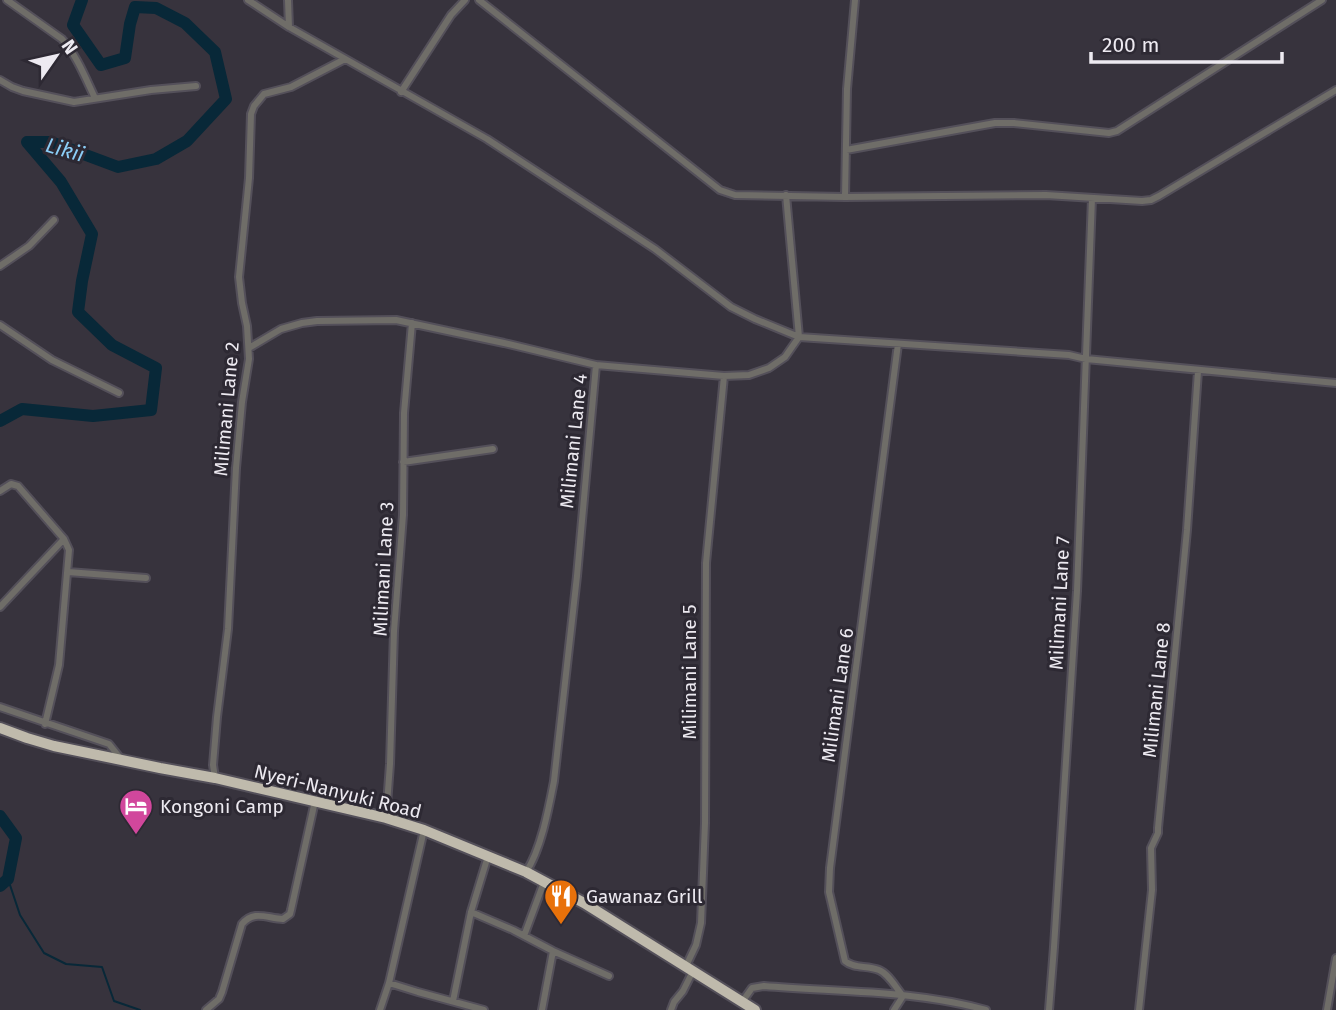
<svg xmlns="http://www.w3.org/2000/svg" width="1336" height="1010" font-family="'Fira Sans',sans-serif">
<rect width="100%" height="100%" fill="#37333d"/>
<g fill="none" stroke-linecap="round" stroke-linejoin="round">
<path stroke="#082838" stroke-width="2" d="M8 879 20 915 44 953 66 964 102 967 114 1001 140 1010"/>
<path stroke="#082838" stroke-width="12" d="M0 421 22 409 93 416 151 410 156 368 112 345 78 312 82 281 92 234 61 182 27 142H51L118 167 156 159 187 141 226 99 215 52 185 23 156 8 135 7 130 24 125 58 101 65 73 25 82 0
M0 816 16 838 8 879 0 886"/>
<g stroke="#54505a" stroke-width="10">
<path id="street" d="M7 0 62 39C77 56 85 77 95 98
M248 0 289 27 487 139 655 249 731 307 755 319 799 337 1069 355 1086 359 1336 383
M288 0 289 27
M479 0 720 190 735 195 845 197 1046 195 1142 201 1151 200 1159 196 1336 90
M0 80 12 87 23 91 74 102 151 90 196 86
M401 92 451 15 465 0
M846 150 995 123H1014L1109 133 1117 131 1322 0
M845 197 847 89 855 0
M0 266 29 246 54 220
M0 325 52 360 119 393
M249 348 281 329 302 323 317 321 396 320 504 343 596 365 577 576 554 781C549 807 541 850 526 872
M596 365 724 376 749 375 769 368 785 357 799 337 786 195
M403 462 493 449
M0 491 11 484 18 486 64 539 69 550 59 665 45 724
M68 572 146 578
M0 607 64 539
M0 707 109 744 121 759
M215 778 213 765 217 717 228 629 236 468 242 402 249 359 247 326 242 303 239 277 249 178 251 114 254 106 264 94 291 87 345 59
M386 818 390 764 394 631 403 515 404 413 412 323
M471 912 513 930 553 951 609 976
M524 936 544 882
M686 966 696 945 701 923 705 823 706 563 724 376
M389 983 418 992 484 1010
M453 1001 471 912 488 856
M742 1002 752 988 764 986C837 992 915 990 986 1010
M206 1010 219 999 222 992 242 924C254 910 266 918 283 919L290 914 291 910 315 801
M380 1010 389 983 424 830
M542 1010 553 951
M671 1010 674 1002 683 991 693 971
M894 1010 903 996C896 988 889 974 879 970 867 965 854 969 845 961L829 892 830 868 898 344
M1049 1010 1054 947 1077 591 1092 198
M1139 1010 1152 890 1151 848 1158 833V828L1187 530 1198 371
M1327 1010 1336 958"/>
</g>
<g stroke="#54505a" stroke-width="14">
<path id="highway" d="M0 728 27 738 54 746 160 768 215 778 386 818 424 830 526 872 584 903 755 1010"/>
</g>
<use href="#street" stroke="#6f6d68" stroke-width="6"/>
<use href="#highway" stroke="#bfbaac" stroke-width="10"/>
</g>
<defs>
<g id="hotel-pin" transform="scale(1.75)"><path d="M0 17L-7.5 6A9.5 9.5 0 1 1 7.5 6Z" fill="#d1479c" stroke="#2d2933"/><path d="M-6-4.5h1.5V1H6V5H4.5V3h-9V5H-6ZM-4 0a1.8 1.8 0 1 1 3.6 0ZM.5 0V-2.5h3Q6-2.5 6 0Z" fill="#fff"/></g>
<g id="restaurant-pin" transform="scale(1.75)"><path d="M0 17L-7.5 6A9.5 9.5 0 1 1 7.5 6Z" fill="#e8710a" stroke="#2d2933"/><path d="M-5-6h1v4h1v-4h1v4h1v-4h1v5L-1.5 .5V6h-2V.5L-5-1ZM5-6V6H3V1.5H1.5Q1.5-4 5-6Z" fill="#fff"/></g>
</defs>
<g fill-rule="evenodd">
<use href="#hotel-pin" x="136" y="806"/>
<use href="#restaurant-pin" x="561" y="896"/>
</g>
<g text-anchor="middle" stroke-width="6" stroke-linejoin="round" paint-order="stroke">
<g font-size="19" fill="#edeaf1" stroke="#2d2933">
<text transform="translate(226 409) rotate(-85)" y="7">Milimani Lane 2</text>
<text transform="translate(573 441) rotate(-84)" y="7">Milimani Lane 4</text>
<text transform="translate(383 569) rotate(-87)" y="7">Milimani Lane 3</text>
<text transform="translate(1059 603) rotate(-87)" y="7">Milimani Lane 7</text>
<text transform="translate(689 672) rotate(-90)" y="7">Milimani Lane 5</text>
<text transform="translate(1156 690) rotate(-84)" y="7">Milimani Lane 8</text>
<text transform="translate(837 695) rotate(-82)" y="7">Milimani Lane 6</text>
<text transform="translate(338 791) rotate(14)" y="7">Nyeri-Nanyuki Road</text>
</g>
<g font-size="19" fill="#edeaf1" stroke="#2d2933" text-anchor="start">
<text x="160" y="813">Kongoni Camp</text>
<text x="586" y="903">Gawanaz Grill</text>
</g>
<g font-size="21" font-style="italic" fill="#8bcdf6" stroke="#2d2933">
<text transform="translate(65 150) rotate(16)" y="7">Likii</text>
</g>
</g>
<g transform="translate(56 56) rotate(56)" stroke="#2d2933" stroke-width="5" paint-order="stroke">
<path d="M0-5L12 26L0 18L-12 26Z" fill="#edeaf1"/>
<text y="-10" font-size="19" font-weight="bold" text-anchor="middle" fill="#edeaf1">N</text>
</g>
<path d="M1091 52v10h191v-10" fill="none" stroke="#edeaf1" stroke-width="3.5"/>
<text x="1102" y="52" font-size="21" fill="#edeaf1" stroke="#2d2933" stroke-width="5" paint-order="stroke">200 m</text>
</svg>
